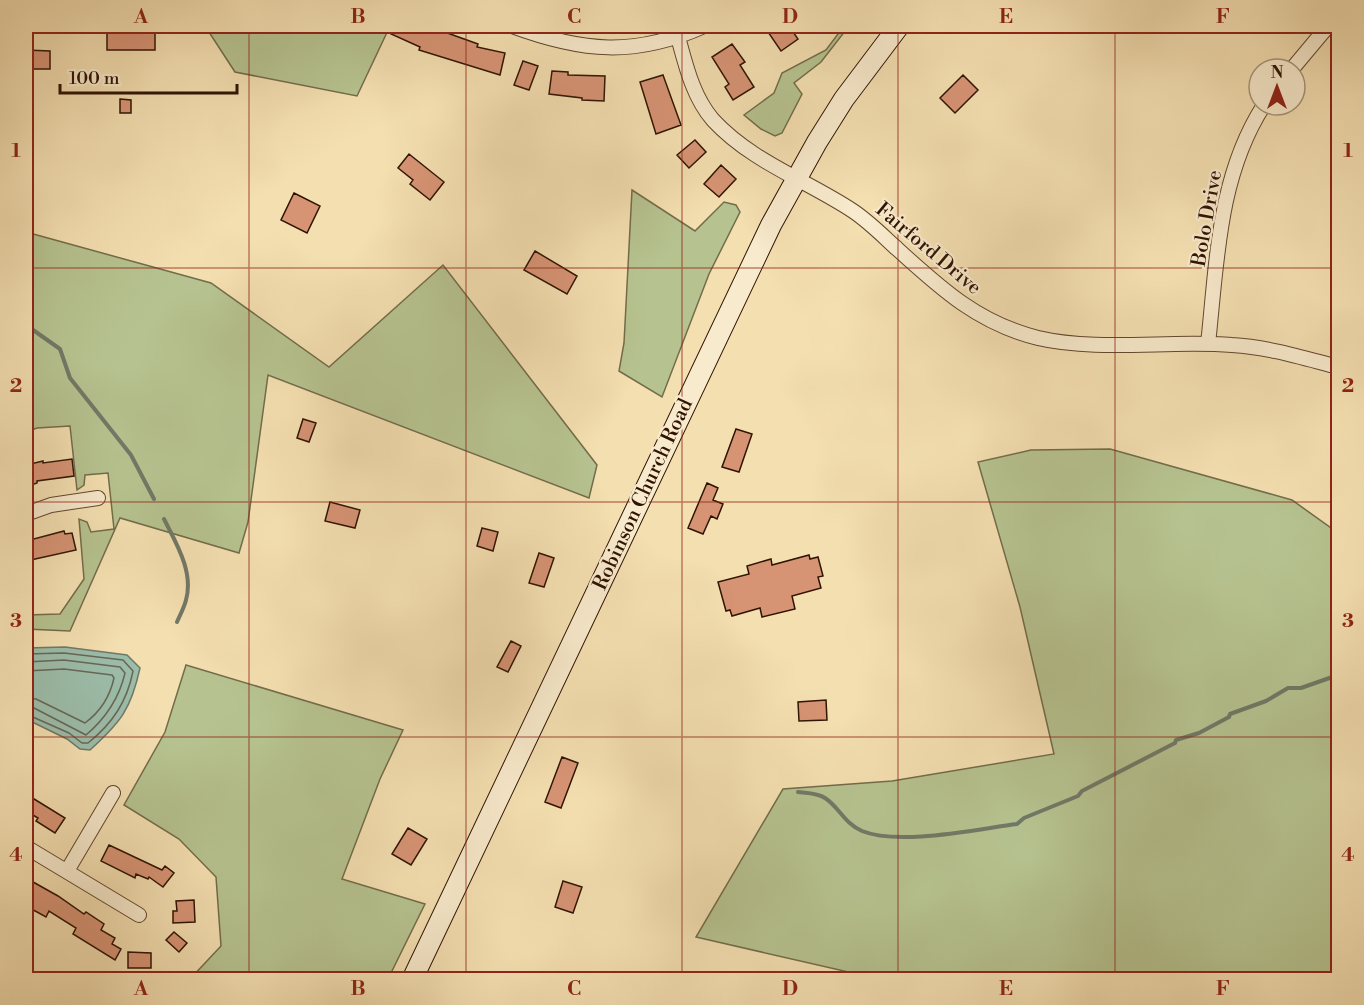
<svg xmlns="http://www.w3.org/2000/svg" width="1364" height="1005" font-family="'Libre Bodoni',serif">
<rect width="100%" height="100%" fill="#f4dfb1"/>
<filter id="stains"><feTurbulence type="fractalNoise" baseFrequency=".00333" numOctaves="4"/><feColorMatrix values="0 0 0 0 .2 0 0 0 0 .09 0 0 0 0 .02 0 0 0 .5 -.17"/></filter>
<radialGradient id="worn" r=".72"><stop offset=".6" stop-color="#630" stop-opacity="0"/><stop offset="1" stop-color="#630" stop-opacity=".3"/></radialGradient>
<path fill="#b6c390" stroke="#736c4a" stroke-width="1.5" d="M205 26H390L357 96 235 72Z
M844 26H849L821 62 794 83 802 94 782 133 775 136 761 129 744 115 774 93 782 73 826 50Z
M632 190 695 231 724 202 736 205 740 212 709 274 662 397 619 371 624 343Z
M26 232 211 283 329 367 443 265 597 465 589 498 268 375 248 522 239 553 120 518 70 631 26 629V615L60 614 84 579 79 519 87 522 91 532 114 529 108 473 85 475 84 485 77 490 70 426 37 428 26 432Z
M1110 449 1292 500 1338 533V979H879L696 937 783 789 892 781 1054 754 1020 607 978 462 1031 450Z
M186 665 403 730 380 779 342 879 425 904 388 979H190L221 946 216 877 179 839 124 805 165 732Z"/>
<path fill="#9cbdaa" stroke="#717967" stroke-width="1.5" d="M65 647 127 655 140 668C131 709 121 722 90 750L80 749 67 739 26 719V648Z"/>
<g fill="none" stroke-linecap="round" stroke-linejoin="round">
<path stroke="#666856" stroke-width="1.5" d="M26 654 64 653 123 660 133 671C127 702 112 724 88 743H82L69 733 26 714
M26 662 64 660 120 667 125 673C119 699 106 718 86 735L34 708 26 706
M26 671 64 669 112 675 114 678C110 696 100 712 85 723L36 699 26 697"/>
<path stroke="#717967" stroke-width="4" d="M26 325 60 349 70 378 131 455 154 499
M164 519C176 543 194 572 186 600 184 608 180 615 177 622
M798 792C807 793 818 793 825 798 839 807 845 824 862 831 899 846 977 829 1017 824L1024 818 1078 796 1082 791 1175 743 1176 740 1199 733 1229 717 1230 714 1266 701 1288 688H1301L1338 675"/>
</g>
<path fill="#d79475" stroke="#301403" stroke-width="1.5" d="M395 26H428L478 44 477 47 505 53 500 75 419 50 420 47 391 34Z
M771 26H789L798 39 781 51 766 29Z
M107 33H155V50H107Z
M732 44 745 62 740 65 754 87 733 100 725 87 729 84 712 57Z
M26 50 50 51V69H26Z
M523 61 538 66 529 90 514 85Z
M552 71 568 72V75L605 76 604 101 582 100V98L549 94Z
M663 75 681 125 656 134 640 82Z
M963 75 978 90 955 113 940 98Z
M120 99 131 100V113H120Z
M695 140 706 152 689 168 677 155Z
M409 154 444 182 430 200 410 184 413 180 398 168Z
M721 165 736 179 719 197 704 184Z
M294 193 320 206 307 233 281 220Z
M535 251 577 276 567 294 524 270Z
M303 419 316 423 309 442 297 438Z
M736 429 752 434 739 472 722 467Z
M72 459 74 476 37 481V483L26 487V465L43 461V463Z
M707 483 718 488 713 500 723 504 717 519 711 516 703 534 688 528Z
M330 502 360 510 355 528 325 521Z
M482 528 498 532 493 551 477 546Z
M64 531 65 534 72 533 76 550 26 561V541Z
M539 553 554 558 544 587 529 583Z
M809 555 810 559 818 557 823 576 818 577 821 588 792 596 795 609 762 617 760 608 732 616 730 610 726 611 718 582 749 574 747 566 771 559 772 565Z
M511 641 521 646 508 672 497 667Z
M826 700 827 720 799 721 798 702Z
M562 757 578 763 561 808 545 802Z
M26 794 65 818 55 833 36 821 38 818 26 811Z
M408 828 427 839 411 865 392 854Z
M109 845 162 870 165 866 174 873 163 887 149 877 148 879 136 874 135 878 101 861Z
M26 878 58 896 84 914 86 912 104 924 101 930 115 938 112 944 121 949 115 960 73 934 76 928 49 911 46 917 26 906Z
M563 881 582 887 573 913 555 907Z
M194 900 195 922 173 923V911H177L176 901Z
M174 932 187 943 179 952 166 940Z
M128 952 151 953V968H128Z"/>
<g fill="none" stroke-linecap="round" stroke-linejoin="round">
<g stroke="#61472e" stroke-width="16">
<path id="street" d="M512 26C582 52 635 57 704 26
M678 37C686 66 693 97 713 120 752 162 806 180 853 211 868 221 881 234 894 246 939 287 977 323 1038 338 1098 352 1170 340 1232 345 1268 347 1303 358 1338 367
M1292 69 1328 26
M1208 344C1217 262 1218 176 1264 105
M26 514 51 505 98 498
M26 847 139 915
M67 871 113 793"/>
</g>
<g stroke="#301403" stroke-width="22">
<path id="secondary" d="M412 980 771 225 817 142 844 99 899 26"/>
</g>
<use href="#street" stroke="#f8eacc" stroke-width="14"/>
<use href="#secondary" stroke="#f8eacc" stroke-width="20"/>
</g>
<path fill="none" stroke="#8f2418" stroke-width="1.5" stroke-opacity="0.55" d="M249 26V980M466 26V980M682 26V980M898 26V980M1115 26V980M26 268H1338M26 502H1338M26 737H1338"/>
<g text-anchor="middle" stroke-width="4.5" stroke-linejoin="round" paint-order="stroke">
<g font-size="20" fill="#301403" stroke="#f8eacc">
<text transform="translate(1206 218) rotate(-80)" y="7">Bolo Drive</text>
<text transform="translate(929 248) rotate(40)" y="7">Fairford Drive</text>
<text transform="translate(642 494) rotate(-65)" y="7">Robinson Church Road</text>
</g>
</g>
<rect width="1364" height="1005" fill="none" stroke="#f4dfb1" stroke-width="66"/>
<g transform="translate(1277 87)"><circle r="28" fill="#f8eacc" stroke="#a8947c" stroke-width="1.5"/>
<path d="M0-4.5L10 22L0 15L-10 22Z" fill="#8f2418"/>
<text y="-9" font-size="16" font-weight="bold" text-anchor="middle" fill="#301403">N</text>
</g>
<path d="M60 84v9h177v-9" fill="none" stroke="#301403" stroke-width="3"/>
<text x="69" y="84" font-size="18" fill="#301403" stroke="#f8eacc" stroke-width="4.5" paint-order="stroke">100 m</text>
<rect x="33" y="33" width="1298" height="939" fill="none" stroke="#8f2418" stroke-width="2"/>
<g font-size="20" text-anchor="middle" font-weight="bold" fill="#8f2418">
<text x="141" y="23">A</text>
<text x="358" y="23">B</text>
<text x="574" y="23">C</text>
<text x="790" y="23">D</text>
<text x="1006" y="23">E</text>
<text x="1223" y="23">F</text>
<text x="16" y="157">1</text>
<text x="1348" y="157">1</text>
<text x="16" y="392">2</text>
<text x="1348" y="392">2</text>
<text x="16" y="627">3</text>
<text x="1348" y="627">3</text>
<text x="16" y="861">4</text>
<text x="1348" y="861">4</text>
<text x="141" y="995">A</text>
<text x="358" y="995">B</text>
<text x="574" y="995">C</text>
<text x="790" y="995">D</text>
<text x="1006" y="995">E</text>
<text x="1223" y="995">F</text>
</g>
<rect width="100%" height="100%" filter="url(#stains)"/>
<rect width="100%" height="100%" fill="url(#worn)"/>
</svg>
